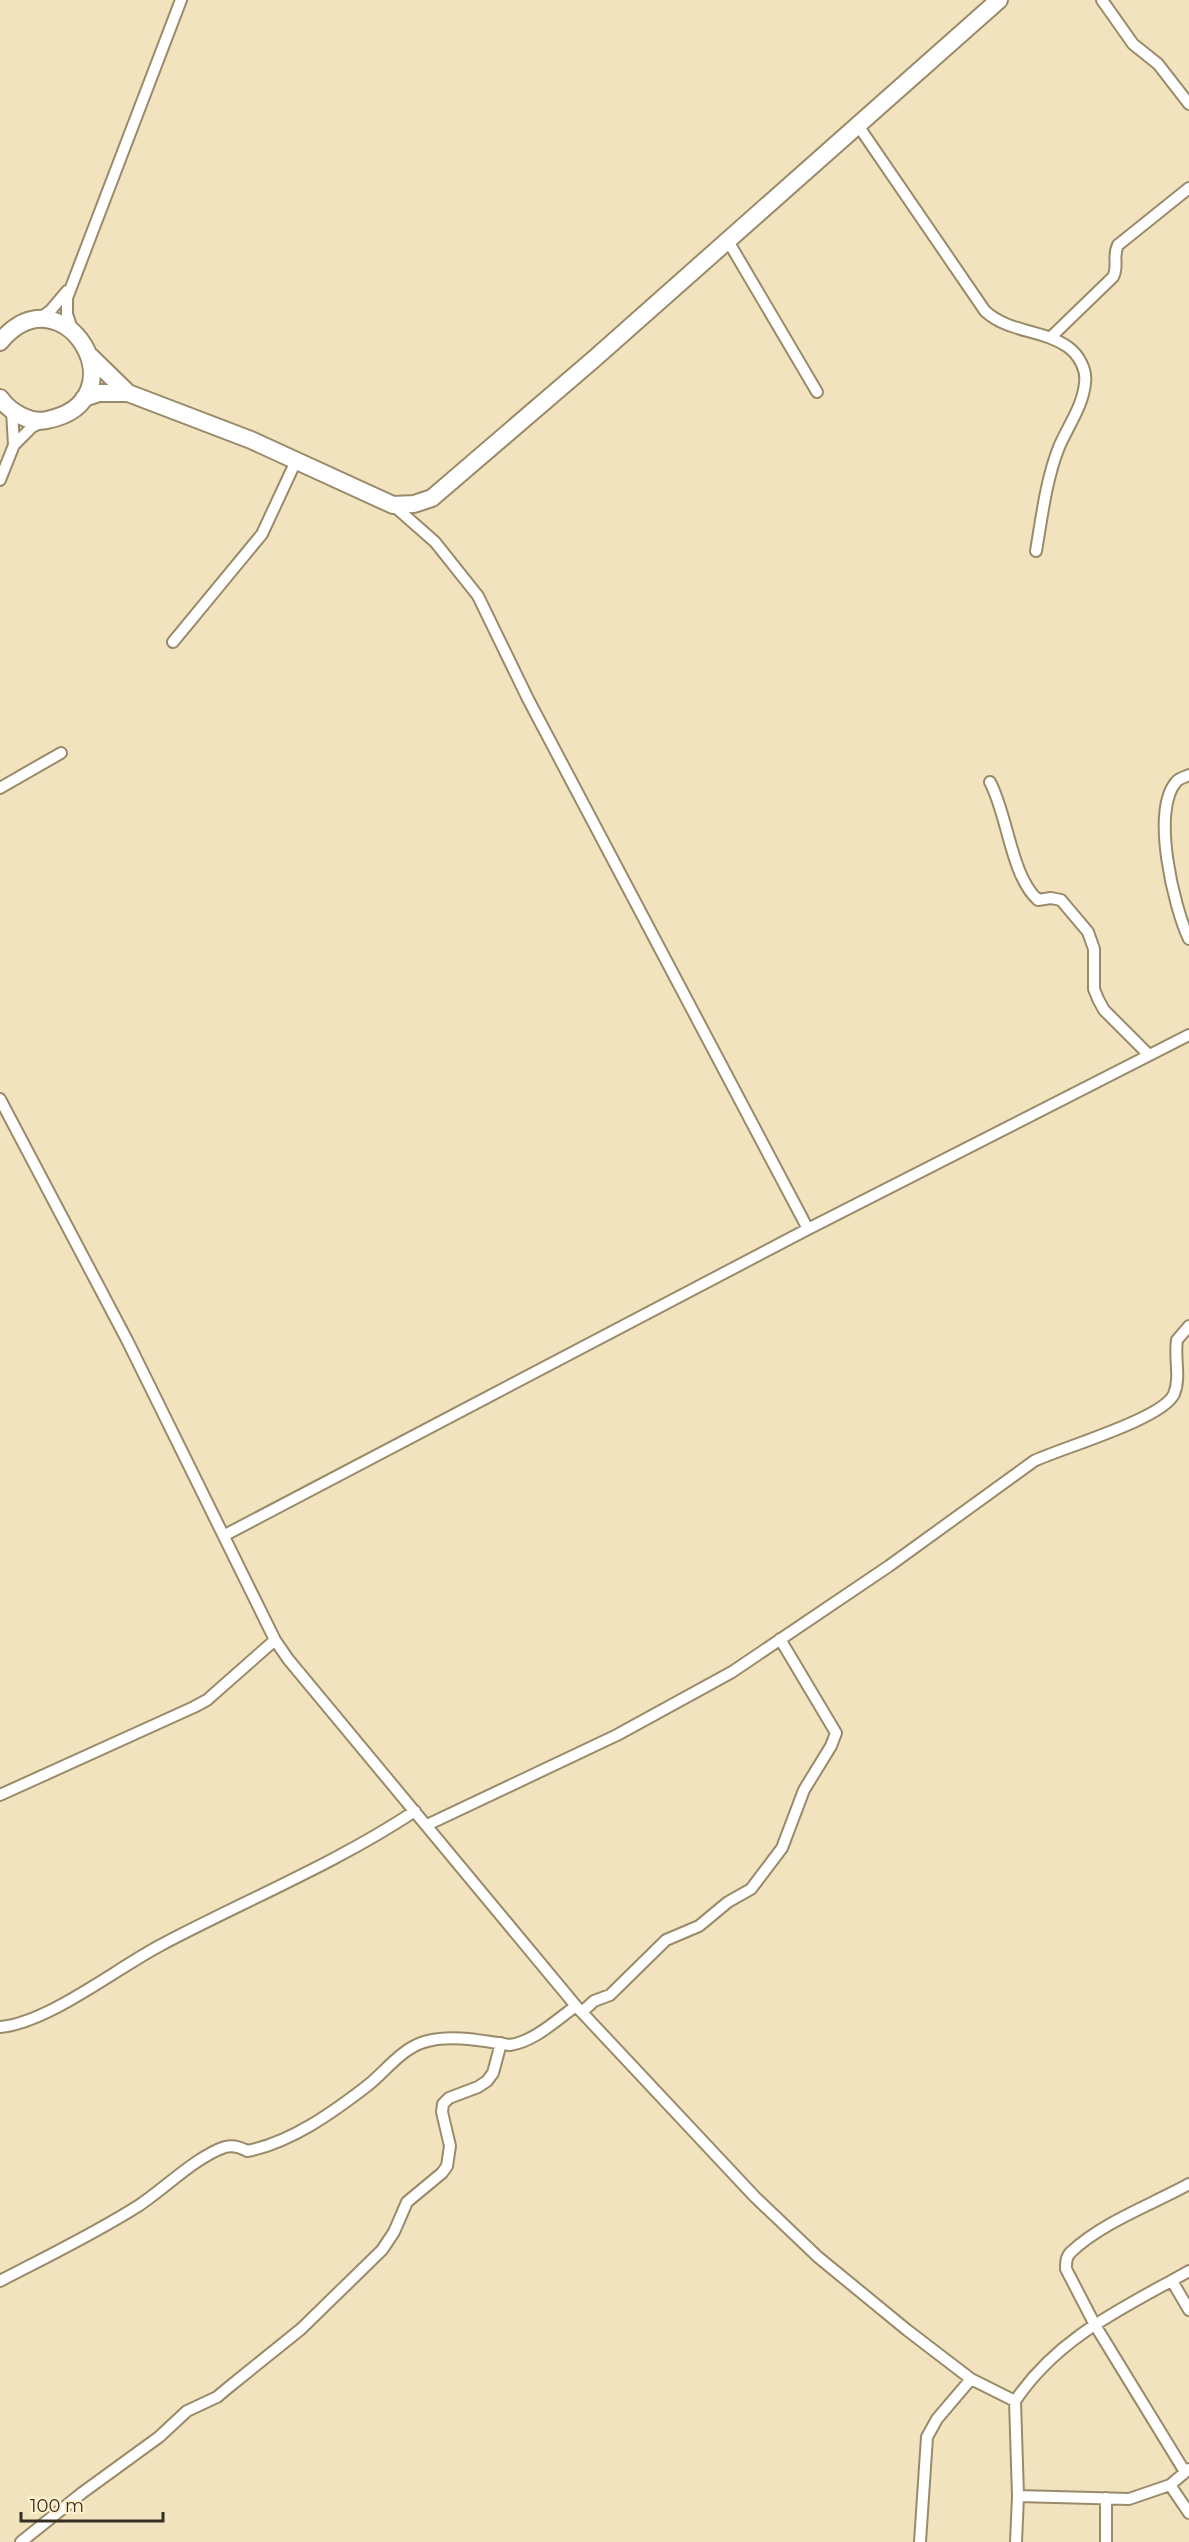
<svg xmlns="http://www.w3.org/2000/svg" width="1189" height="2542" font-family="Montserrat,sans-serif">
<rect width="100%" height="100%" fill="#f2e3bf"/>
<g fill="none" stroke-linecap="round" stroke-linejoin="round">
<g stroke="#998b69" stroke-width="14">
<path id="street" d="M1102 0 1133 44 1158 64 1189 104
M857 124 985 311C1009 333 1042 329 1068 347 1079 355 1087 370 1085 383 1083 406 1068 426 1059 447 1046 480 1042 516 1036 551
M728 241 817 392
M38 320 51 310 67 291
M72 329 67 314V298L181 0
M1051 337 1113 277C1119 266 1112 257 1118 245L1189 188
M14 445 32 427 44 421
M0 480 14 445 12 411
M393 505 435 542 478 596 528 699 808 1229
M173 642 262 534 296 461
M1189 775C1185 777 1180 778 1177 781 1150 809 1174 908 1189 939
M990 782C1008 816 1011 876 1038 900L1051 898 1061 900 1088 932 1094 949V989L1098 999 1104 1010 1149 1055
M0 788 61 753
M0 1099 127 1340 275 1640 288 1659 576 2006 755 2197 818 2257 907 2330 971 2379 1015 2401 1018 2496 1016 2542
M225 1535 808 1229 1189 1035
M0 1795 194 1707 207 1700 275 1640
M427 1825 617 1735 732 1672 889 1566 1034 1461C1061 1448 1163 1419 1174 1394 1181 1377 1174 1358 1177 1340L1189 1326
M582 2012 594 2001 610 1995 666 1940 699 1926 728 1902 751 1889 782 1848 804 1790 831 1746 836 1733 780 1639
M0 2027C48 2023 117 1968 161 1945 246 1900 335 1864 415 1811
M0 2281C46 2257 94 2234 138 2206 164 2189 197 2156 225 2147 233 2145 240 2147 247 2151 290 2143 332 2113 367 2086 385 2072 401 2049 424 2042 451 2034 483 2041 510 2045 535 2041 555 2021 576 2006
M1172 2281 1189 2310
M1015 2401C1059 2336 1122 2309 1189 2271
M1185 2472 1095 2325 1066 2269C1066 2262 1066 2257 1071 2252 1103 2222 1151 2205 1189 2184
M1170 2485 1189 2513
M1018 2496 1129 2499 1170 2485 1189 2469
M1106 2498V2542
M21 2542 82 2493 159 2437 187 2411 217 2397 229 2387 301 2329 382 2250 394 2232 407 2202 442 2173 447 2166 450 2146 442 2112 443 2104 449 2098 478 2087 487 2081 493 2073 501 2043
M920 2542 927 2437 937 2419 971 2379"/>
</g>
<g stroke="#998b69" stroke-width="20">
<path id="secondary" d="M0 342C63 266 144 400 47 420 30 424 10 412 0 398
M90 356 128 393
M84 398 99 393H128L251 440 393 505 414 504 432 498 594 359 999 0"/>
</g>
<use href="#street" stroke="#fff" stroke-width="10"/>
<use href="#secondary" stroke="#fff" stroke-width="16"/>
</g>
<path d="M21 2512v9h142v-9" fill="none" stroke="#352f21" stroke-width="3"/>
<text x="30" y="2512" font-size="18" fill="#352f21" stroke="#fff0cc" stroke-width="4.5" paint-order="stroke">100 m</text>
</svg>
